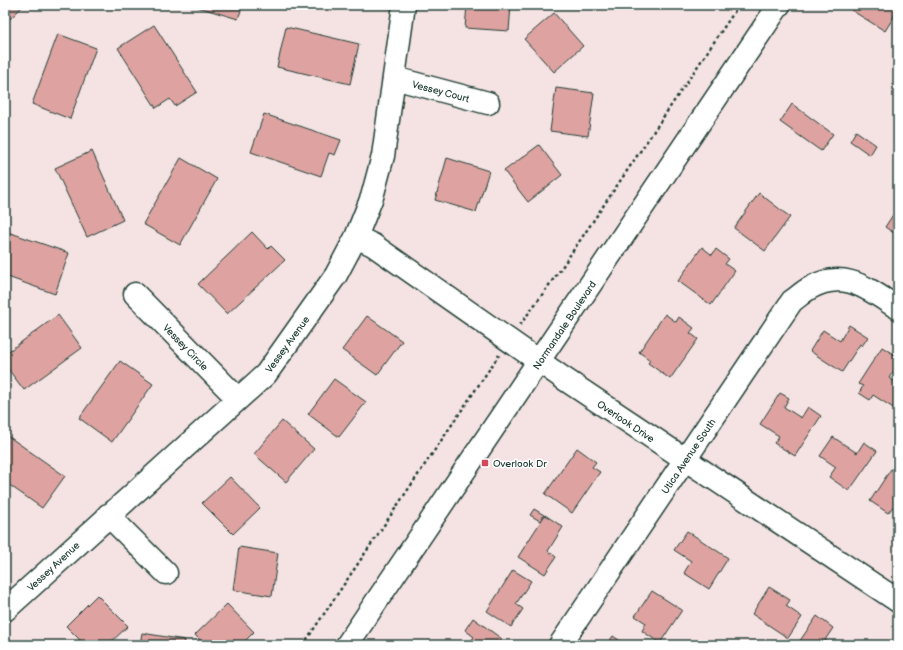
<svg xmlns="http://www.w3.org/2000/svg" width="903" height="650" font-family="'Balsamiq Sans',sans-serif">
<rect width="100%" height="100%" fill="#f5e3e3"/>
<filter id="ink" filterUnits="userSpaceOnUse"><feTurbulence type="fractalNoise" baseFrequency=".025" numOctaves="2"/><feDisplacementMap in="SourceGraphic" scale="8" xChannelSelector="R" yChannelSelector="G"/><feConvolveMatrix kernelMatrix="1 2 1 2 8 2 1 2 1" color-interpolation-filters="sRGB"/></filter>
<g filter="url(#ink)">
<path fill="#dea3a1" stroke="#1f3d34" d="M5 5H24L9 20 5 16Z
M191 5H243L238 19Z
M467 5H511L509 31 465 28Z
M854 5H889L898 10 885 31 851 10Z
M554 13 583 46 554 72 524 39Z
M154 25 197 92 175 106 170 99 156 108 118 48Z
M286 27 359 44 350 84 277 67Z
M58 34 96 48 70 119 32 104Z
M556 88 594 93 588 136 550 131Z
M792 104 833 134 821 151 780 122Z
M264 114 341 140 335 155 329 153 321 176 251 152Z
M856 131 876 145 870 155 850 141Z
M539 145 562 175 528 202 504 171Z
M92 151 123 220 87 237 55 168Z
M181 158 217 179 180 245 143 224Z
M447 158 489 171 476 212 435 200Z
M759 193 790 217 765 251 734 228Z
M898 207V236L885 227Z
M5 231 69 253 55 294 5 276Z
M252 232 268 249 271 246 285 260 227 314 198 284Z
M702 247 712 255 716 249 729 259 725 264 735 271 711 305 678 281Z
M665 314 676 322 679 317 694 328 690 333 698 339 670 379 648 363 650 360 639 352Z
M58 315 82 348 24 390 5 365V354Z
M367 316 402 341 377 375 342 350Z
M849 325 868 337 862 346 860 344 842 372 810 351 823 330 840 341Z
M882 347 898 357V364L889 378 898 384V411L873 395 870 400 859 393 863 386 858 384Z
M120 361 153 384 112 442 79 418Z
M334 379 366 402 339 437 308 414Z
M780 393 789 398 784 407 801 418 808 407 821 416 795 456 774 443 779 436 760 424Z
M282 421 314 449 286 482 254 454Z
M5 434 65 476 42 508 5 482Z
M833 437 857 453 864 442 877 451 849 491 829 477 836 467 820 456Z
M577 448 596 462 592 467 600 472 572 513 545 494Z
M891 469 898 474V504L896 503 888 513 870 501Z
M230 477 260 508 233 534 202 503Z
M534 509 544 515 540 521 530 515Z
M545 515 563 527 548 551 556 557 545 574 518 557Z
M687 531 728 558 709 589 684 573 691 561 674 550Z
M239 547 278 553 272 596 233 590Z
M513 570 531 581 516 604 523 609 511 627 487 611Z
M769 587 790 600 786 606 802 617 788 638 752 614Z
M652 591 682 610 660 643 642 631 646 623 635 616Z
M97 595 128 626 108 645H85L66 626Z
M227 604 254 632 241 645H205L195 635Z
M817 616 833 628 825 640 832 645H797Z
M473 618 502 639 498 645H468L474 637 465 630Z
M142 633 185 640 184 645H140Z
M613 636 626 645H607Z"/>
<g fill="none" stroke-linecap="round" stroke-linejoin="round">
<g stroke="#1f3d34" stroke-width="25">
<path id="minor" d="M394 78 488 103
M356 237 373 245 563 378 898 601
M135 294 238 399
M108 515 166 573
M5 610 266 374 336 275 356 237 372 197 383 156 404 5
M347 645 779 5
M560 645 792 301C798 297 804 291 810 288 845 268 869 290 898 308"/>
</g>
<path stroke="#1f3d34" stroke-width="2.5" stroke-dasharray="3 3" stroke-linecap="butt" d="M520 325 560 270 739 5
M303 645 499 355"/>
<use href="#minor" stroke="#fff" stroke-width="22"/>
</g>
</g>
<rect fill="#d1495b" stroke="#fff" stroke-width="1.5" x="481" y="459" width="8" height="8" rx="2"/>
<g text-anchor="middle" stroke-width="3" stroke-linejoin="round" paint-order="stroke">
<g font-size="10" fill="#1f3d34" stroke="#fff">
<text transform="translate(441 91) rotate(15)" y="4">Vessey Court</text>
<text transform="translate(564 325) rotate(-56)" y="4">Normandale Boulevard</text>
<text transform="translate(287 344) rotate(-54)" y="4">Vessey Avenue</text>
<text transform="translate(186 347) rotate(46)" y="4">Vessey Circle</text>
<text transform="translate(626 421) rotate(34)" y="4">Overlook Drive</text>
<text transform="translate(688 456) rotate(-56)" y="4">Utica Avenue South</text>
<text transform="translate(53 566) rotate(-43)" y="4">Vessey Avenue</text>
</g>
<g font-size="10" fill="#1f3d34" stroke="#fff" text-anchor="start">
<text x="493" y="467">Overlook Dr</text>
</g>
</g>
<rect width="903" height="650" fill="none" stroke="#fff" stroke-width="20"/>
<rect x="10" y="10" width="883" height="630" fill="none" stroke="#1f3d34" stroke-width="1.5" filter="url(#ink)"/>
</svg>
